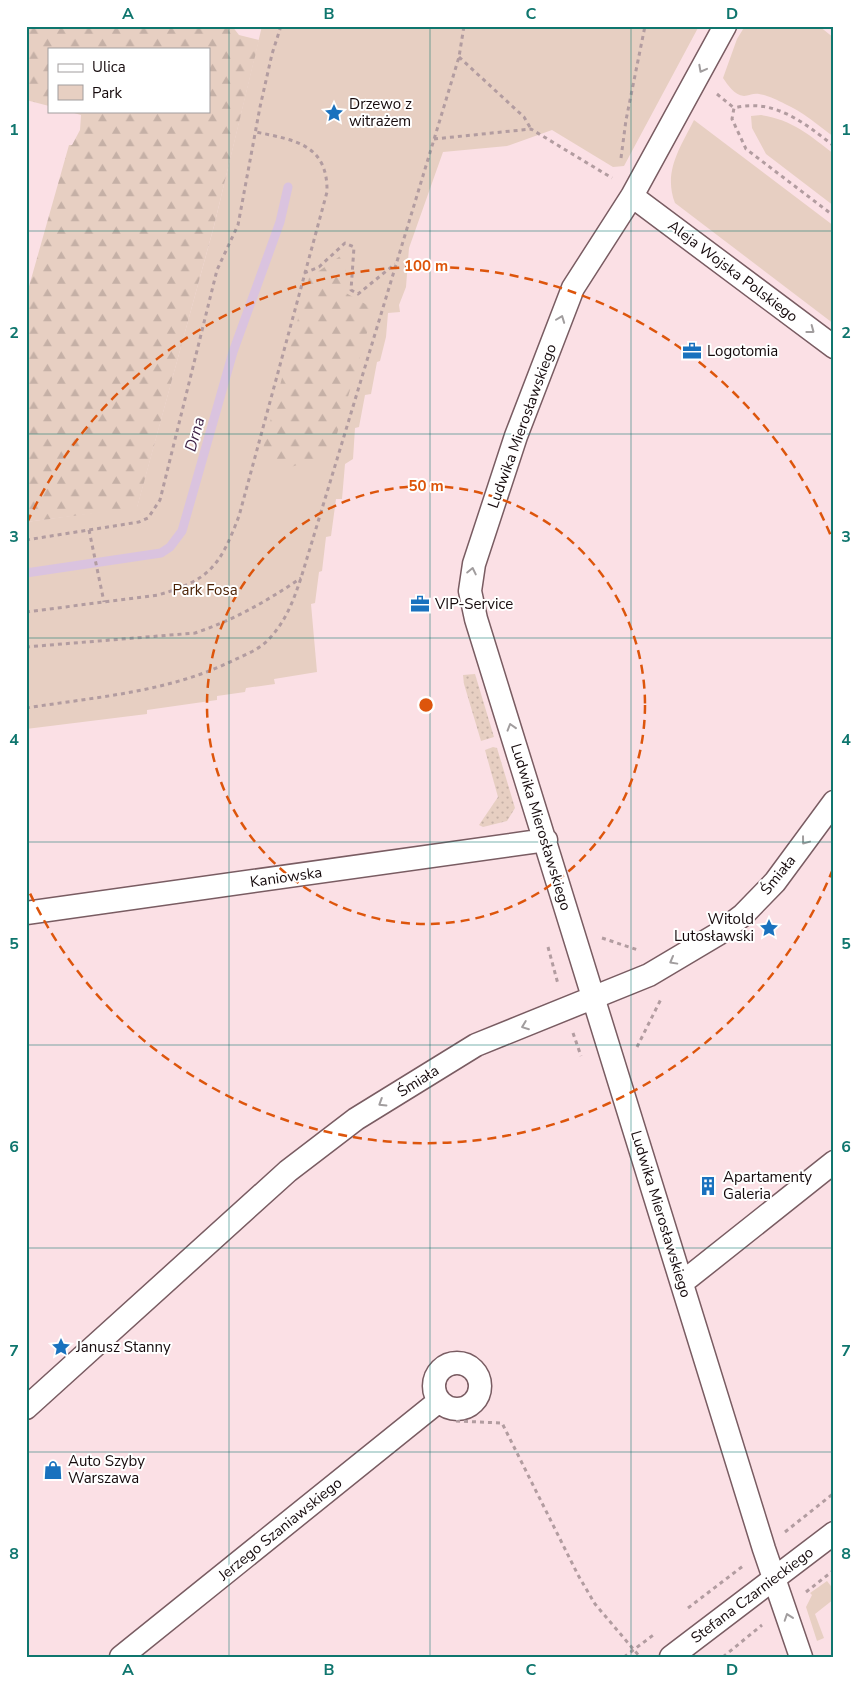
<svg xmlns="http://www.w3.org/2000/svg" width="860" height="1683" font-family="'Nunito Sans',sans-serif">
<defs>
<pattern id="forest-firs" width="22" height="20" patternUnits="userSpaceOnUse" patternTransform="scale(1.25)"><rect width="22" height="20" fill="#e7cfc2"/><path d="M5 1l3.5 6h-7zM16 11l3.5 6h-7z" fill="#c5b0a6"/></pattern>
<pattern id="garden-dots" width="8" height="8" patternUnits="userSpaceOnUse" patternTransform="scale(1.25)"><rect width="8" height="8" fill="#e7cfc2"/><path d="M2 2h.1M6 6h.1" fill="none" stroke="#c5b0a6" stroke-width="1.8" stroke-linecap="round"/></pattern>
</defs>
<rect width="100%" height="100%" fill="#fbe0e5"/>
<path fill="#e7cfc2" d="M262 26H699L624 166 613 167 552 130 507 146 443 152 409 248 406 287 399 305 400 312 388 313 386 337 380 361 377 362 371 394 365 395 359 427 355 428 353 459 345 464 342 499H336L331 536 326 537 322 571 319 572 315 603 311 604 317 672 274 679 275 684 246 688 245 692 217 696V700L147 710V714L26 729V522L137 507 214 226Z
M745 26H819L834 38V137C818 125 803 112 785 104 777 100 767 95 759 94 753 93 749 96 744 96 734 95 728 85 723 78L737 39Z
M761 115C791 119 811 136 834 154V206L766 154 752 128 751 116Z
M694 120 834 226V324L675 203C663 172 680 148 694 120Z
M827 1581 834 1590V1599L815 1614 824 1638 817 1641 806 1607 812 1595 810 1593Z"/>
<path fill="url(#forest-firs)" d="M26 26H232L239 35 259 40 214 226 137 508 26 522V297L69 145H72L80 130 81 115 67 111H209V49H49V106L26 100Z
M346 252V293L374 309 331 454 285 469 262 452 309 278Z"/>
<path fill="url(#garden-dots)" d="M475 674 494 737 481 741 464 684 463 675Z
M493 747 497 748 515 808 507 821 483 827 479 825 498 797 485 750Z"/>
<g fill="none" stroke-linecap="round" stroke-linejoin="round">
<path stroke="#dac3df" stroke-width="9" d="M26 573 161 553 170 547 182 531 233 352 280 222 288 187"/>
<g stroke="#795c62" stroke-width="25">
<path id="minor" d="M725 26 632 196 573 288 516 436 474 564 470 591 476 619 764 1549 801 1657
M632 196 834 347
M26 913 546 840
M683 1282 834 1162
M434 1386a23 23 0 1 1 46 0a23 23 0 1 1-46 0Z
M26 1408 288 1171 356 1119 476 1045 649 975 718 934 743 915 775 882 834 802
M121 1657 439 1401
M671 1657 834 1533"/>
</g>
<path stroke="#b29ca0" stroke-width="3" stroke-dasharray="4 4" stroke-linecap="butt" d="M459 57 524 117 531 129
M717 94 734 108
M434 139 531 129 612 178
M834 146C803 122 774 98 734 108L732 119 746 149 834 216
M621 158 626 120 645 26
M304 273 319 267 345 243 354 247 351 290 358 294 395 264
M89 530 104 602
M26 540 139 522 148 518 160 500 217 270 238 225 260 107 272 54 281 26
M26 612 158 595C210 580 220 566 239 516L327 192C328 144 294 140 256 132
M26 647 195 633C234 620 267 601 301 578
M26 708C96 697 170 692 234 660 245 655 258 650 267 641 285 623 293 602 301 578L459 57 464 26
M602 938 638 950
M548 947 558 984
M573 1033 581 1056
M637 1047 661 999
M456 1421 502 1423 578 1575 595 1604 640 1657
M785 1532 834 1493
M806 1592 834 1570
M688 1608 743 1566
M624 1657 656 1633
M723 1657 762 1625"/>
<use href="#minor" stroke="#fff" stroke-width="22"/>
</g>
<defs><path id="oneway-chevron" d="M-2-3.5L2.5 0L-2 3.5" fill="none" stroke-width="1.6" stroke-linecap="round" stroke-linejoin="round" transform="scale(1.25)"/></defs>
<g stroke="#a19d9e">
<use href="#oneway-chevron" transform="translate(702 69) rotate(118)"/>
<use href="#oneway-chevron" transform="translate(561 319) rotate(-69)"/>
<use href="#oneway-chevron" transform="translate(811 330) rotate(37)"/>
<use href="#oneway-chevron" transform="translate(472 571) rotate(-78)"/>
<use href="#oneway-chevron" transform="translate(511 727) rotate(-107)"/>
<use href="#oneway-chevron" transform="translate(805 841) rotate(127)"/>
<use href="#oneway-chevron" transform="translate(673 961) rotate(151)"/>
<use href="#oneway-chevron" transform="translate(525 1026) rotate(159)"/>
<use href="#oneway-chevron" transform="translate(382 1103) rotate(148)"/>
<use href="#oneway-chevron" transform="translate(788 1617) rotate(-109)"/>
</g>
<path fill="none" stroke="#0f766e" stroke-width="1" stroke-opacity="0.55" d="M229 26V1657M430 26V1657M631 26V1657M26 231H834M26 434H834M26 638H834M26 842H834M26 1045H834M26 1248H834M26 1452H834"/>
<g fill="none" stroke="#dd550c" stroke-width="2.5" stroke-dasharray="9 6">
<circle cx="426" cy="705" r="219"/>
<path d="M833 869A439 439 0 0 1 27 887M27 523A439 439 0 0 1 833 541"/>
</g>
<defs>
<g id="sight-bare" transform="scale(1.5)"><path d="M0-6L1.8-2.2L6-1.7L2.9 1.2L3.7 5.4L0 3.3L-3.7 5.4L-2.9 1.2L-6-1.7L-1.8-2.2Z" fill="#1971be" stroke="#fff" stroke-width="2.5" paint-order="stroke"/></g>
<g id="office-bare" transform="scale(1.5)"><path d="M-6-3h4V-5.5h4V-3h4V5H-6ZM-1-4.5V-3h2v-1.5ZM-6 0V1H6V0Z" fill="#1971be" stroke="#fff" stroke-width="2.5" paint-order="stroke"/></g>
<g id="building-bare" transform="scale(1.5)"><path d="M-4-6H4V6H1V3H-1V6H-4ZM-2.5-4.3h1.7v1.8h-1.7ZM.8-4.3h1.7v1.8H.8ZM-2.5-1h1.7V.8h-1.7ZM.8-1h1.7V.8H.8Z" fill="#1971be" stroke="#fff" stroke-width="2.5" paint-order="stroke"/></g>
<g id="shop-bare" transform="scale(1.5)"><path d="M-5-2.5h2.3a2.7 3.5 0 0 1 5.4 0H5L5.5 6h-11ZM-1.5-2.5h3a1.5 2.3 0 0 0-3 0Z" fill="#1971be" stroke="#fff" stroke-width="2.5" paint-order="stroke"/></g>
</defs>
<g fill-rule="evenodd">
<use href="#sight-bare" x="334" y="113"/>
<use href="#office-bare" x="692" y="351"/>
<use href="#office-bare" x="420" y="604"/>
<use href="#sight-bare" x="769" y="928"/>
<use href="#building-bare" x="708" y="1186"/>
<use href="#sight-bare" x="61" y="1347"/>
<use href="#shop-bare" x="53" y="1470"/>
</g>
<g text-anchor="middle" stroke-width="4" stroke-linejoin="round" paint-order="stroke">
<g font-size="15" fill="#150a0c" stroke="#fff" text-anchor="start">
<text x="349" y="109">Drzewo z<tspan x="349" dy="17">witrażem</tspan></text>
<text x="707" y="356">Logotomia</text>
<text x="435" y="609">VIP-Service</text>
<text x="754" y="924" text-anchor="end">Witold<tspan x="754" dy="17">Lutosławski</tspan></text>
<text x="723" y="1182">Apartamenty<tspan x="723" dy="17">Galeria</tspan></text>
<text x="76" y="1352">Janusz Stanny</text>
<text x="68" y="1466">Auto Szyby<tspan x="68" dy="17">Warszawa</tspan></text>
</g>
<g font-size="15" fill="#150a0c" stroke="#fff">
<text transform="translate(733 271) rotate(37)" y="5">Aleja Wojska Polskiego</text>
<text transform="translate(522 426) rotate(-70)" y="5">Ludwika Mierosławskiego</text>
<text transform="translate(541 827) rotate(73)" y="5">Ludwika Mierosławskiego</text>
<text transform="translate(778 875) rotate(-51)" y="5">Śmiała</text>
<text transform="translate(286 877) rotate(-8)" y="5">Kaniowska</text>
<text transform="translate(418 1081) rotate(-32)" y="5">Śmiała</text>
<text transform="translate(661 1214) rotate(73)" y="5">Ludwika Mierosławskiego</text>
<text transform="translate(280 1529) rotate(-39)" y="5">Jerzego Szaniawskiego</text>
<text transform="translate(752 1595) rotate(-37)" y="5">Stefana Czarnieckiego</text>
</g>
<g font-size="15" fill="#491f02" stroke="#fff">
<text x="205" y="595">Park Fosa</text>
</g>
<g font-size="16" font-style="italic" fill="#3c1f44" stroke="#fff">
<text transform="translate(194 434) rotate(-74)" y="6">Drna</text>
</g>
</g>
<circle cx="426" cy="705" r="8" fill="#dd550c" stroke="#fff" stroke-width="2.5"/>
<g font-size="15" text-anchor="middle" font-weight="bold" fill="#dd550c" stroke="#fff" stroke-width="4" stroke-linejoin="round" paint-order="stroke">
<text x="426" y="271">100 m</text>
<text x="426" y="491">50 m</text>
</g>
<rect width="860" height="1683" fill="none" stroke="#ffffff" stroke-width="55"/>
<rect x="48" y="48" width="162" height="65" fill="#ffffff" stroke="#a19d9e"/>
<rect x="58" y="64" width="25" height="8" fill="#ffffff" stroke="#a19d9e"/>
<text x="92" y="72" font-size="15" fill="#150a0c">Ulica</text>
<rect x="58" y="85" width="25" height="15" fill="#e7cfc2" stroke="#a19d9e"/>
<text x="92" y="98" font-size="15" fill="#150a0c">Park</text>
<rect x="28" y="28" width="804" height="1628" fill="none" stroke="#0f766e" stroke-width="2"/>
<g font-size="16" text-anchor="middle" font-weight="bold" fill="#0f766e">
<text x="128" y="19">A</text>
<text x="329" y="19">B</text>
<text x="531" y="19">C</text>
<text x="732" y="19">D</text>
<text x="14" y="135">1</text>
<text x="846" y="135">1</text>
<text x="14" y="338">2</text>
<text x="846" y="338">2</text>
<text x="14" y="542">3</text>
<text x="846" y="542">3</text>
<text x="14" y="745">4</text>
<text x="846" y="745">4</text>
<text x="14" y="949">5</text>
<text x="846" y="949">5</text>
<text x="14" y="1152">6</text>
<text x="846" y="1152">6</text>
<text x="14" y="1356">7</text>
<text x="846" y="1356">7</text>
<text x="14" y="1559">8</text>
<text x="846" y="1559">8</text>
<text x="128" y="1675">A</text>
<text x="329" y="1675">B</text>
<text x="531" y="1675">C</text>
<text x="732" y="1675">D</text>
</g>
</svg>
